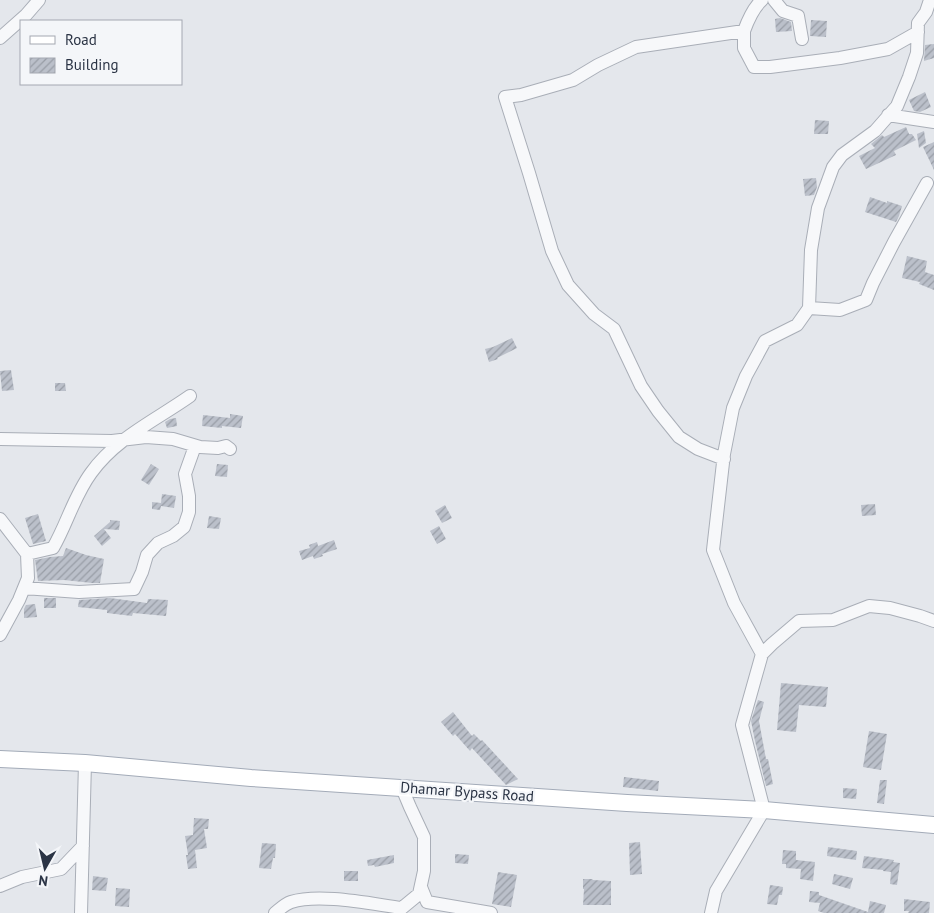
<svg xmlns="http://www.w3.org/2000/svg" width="934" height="913" font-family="'PT Sans',sans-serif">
<defs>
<pattern id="building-hatch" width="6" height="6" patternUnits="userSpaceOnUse" patternTransform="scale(1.25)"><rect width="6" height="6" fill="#bbc0ca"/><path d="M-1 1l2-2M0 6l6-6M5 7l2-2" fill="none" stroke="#989da6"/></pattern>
</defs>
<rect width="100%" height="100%" fill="#e4e7ec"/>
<path fill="url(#building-hatch)" d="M780 18 791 22 792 31 776 32 775 19Z
M811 20 827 21 826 37 810 36Z
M934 44V58L924 61 925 45Z
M925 92 931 107 920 112 914 111 909 100Z
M815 120 829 121 828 134H814Z
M906 127 909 134H912L916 140 894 151 896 155 866 169 859 156 875 148 871 144 882 135 884 137Z
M924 131 926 143 919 148 917 134Z
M934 142V170L923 147Z
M816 178 817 187 814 195 805 196 803 179Z
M870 197 887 203V201L902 206 899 216 896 222 865 212Z
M907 256 927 261 925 272 934 275V290L919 284 920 282 902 278Z
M512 338 517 348 497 358 498 359 489 362 485 349 493 347Z
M11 370 14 390 2 391 0 371Z
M55 383H65L66 391H55Z
M230 414 243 416 241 428 222 426V428L202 426 203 415 230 418Z
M176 418 177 426 167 428 165 422 170 419Z
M151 464 159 469 149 485 141 480Z
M217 464 228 465 227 477 215 476Z
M162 494 176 496 174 508 161 506 160 510 152 509V502L161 503Z
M875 504 876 515 862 516 861 505Z
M445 505 452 518 442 523 435 511Z
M38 514 46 541 33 544 25 518Z
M209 516 221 518 219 529 207 528Z
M110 520 120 521 119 530 104 529 111 538 102 546 94 536 110 522Z
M439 526 446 539 437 544 430 531Z
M334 540 337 549 322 554 323 556 314 559 313 556 302 560 299 551 310 548 309 545 317 542 318 546Z
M66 548 86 555 104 559 100 583H92L64 580 38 581 35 560 50 557 63 556Z
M44 598H56V608H44Z
M110 598 147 603 148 599 168 600 166 616 133 613 132 616 107 613V610L78 607 79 600Z
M35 604 37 617 24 618V609L26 605Z
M781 683 828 687 826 707 799 705 796 732 777 730Z
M758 700 764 702 759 721 766 759H768L773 784 766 786 755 741 751 721Z
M453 712 472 736 474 734 481 741 482 740 518 779 506 785 472 748 470 751 455 734 453 736 441 722Z
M869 731 887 734 881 770 863 767Z
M624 777 659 781 658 791 623 787Z
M880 780H887L884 804 877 803Z
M843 788 857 789 856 799 843 798Z
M194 818 209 819 208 829H204L207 848 195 850 197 868 188 869 186 855H188L185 836 193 835Z
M640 842 642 874 630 875 629 843Z
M262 843 276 844 275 858H273L271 869 259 868Z
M828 847 857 851 856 860 827 856Z
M783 850 796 851V860L815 862 813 881 800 879 801 869 786 868V864H782Z
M455 854 469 855 468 864 455 863Z
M394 855V863L375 867 374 865 368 866 367 860Z
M864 856 894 860 893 862 900 863 897 885 890 884 891 872 883 871V870L862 868Z
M344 871H358V881H344Z
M498 872 517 875 511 907 492 904Z
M834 874 853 878 850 889 832 884Z
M93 876 108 878 106 891 92 890Z
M583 879H592L593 880 611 881V905H583L584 889H583Z
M770 885 783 887 782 895H779L777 905 767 904Z
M116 888 130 889 129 907 115 906Z
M810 891 819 892V895L868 912 870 901 886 905 884 913H824L818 911 820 903 809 902Z
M904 899 930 902 929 913H908L909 911H904Z"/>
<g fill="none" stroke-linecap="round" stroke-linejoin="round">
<g stroke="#a9aeb7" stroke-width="14">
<path id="minor" d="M774 0 783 11 798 16 802 39
M744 31C748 20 753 8 762 0
M0 38 26 15 39 0
M888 115 934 122
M809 308 840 310 866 300 873 283 894 242 927 183
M0 439 112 441 146 437 173 439 200 447 218 448 226 446 230 449
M724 459 698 449 679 437 658 411 641 386 614 329 594 314 568 285 552 251 529 173 505 97 521 95 573 80 598 65 636 47 744 31V48L754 67H770L840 58 888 49 918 32
M0 519 27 554 28 578 19 600 0 635
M27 554 53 548C67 524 74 496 91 473 116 438 156 420 190 396
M24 588 79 592 134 589 142 572 147 555 158 543 173 536 184 527 189 512V496L185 474 195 446
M762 654 772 644 799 621 833 620 869 606 890 608 920 616 934 621
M0 886 22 877 61 869 83 846
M421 887 427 902 491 913
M81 913 85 763
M275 913C280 909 285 904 291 902 320 893 371 904 402 908L419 894 424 871V837L410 807 402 788
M711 913 716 891 764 810 742 725 762 654 734 603 713 550 724 454 733 408 746 376 765 341 797 325 809 308 811 250 818 208 833 167 842 155 875 131 897 106 909 77 917 53 918 23 926 12 930 0"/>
</g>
<g stroke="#a3abb8" stroke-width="18">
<path id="major" d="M0 759 85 763 251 778 627 803 764 810 934 825"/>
</g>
<use href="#minor" stroke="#f7f8fa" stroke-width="12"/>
<use href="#major" stroke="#fff" stroke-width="16"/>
</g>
<g text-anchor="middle" stroke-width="4.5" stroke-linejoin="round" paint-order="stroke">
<g font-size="15" fill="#2b3445" stroke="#f4f6f9">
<text transform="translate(467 792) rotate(4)" y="5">Dhamar Bypass Road</text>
</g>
</g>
<rect x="20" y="20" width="162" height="65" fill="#f4f6f9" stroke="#a4a8b1"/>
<rect x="30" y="36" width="25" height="8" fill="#ffffff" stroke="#a4a8b1"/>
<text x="65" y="45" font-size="15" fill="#2b3445">Road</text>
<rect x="30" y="58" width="25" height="15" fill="url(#building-hatch)" stroke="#a4a8b1"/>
<text x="65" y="70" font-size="15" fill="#2b3445">Building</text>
<g transform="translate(45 868) rotate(188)" stroke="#f4f6f9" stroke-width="4" paint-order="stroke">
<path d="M0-4L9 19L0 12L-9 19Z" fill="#2b3445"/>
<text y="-8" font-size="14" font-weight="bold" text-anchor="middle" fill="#2b3445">N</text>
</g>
</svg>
